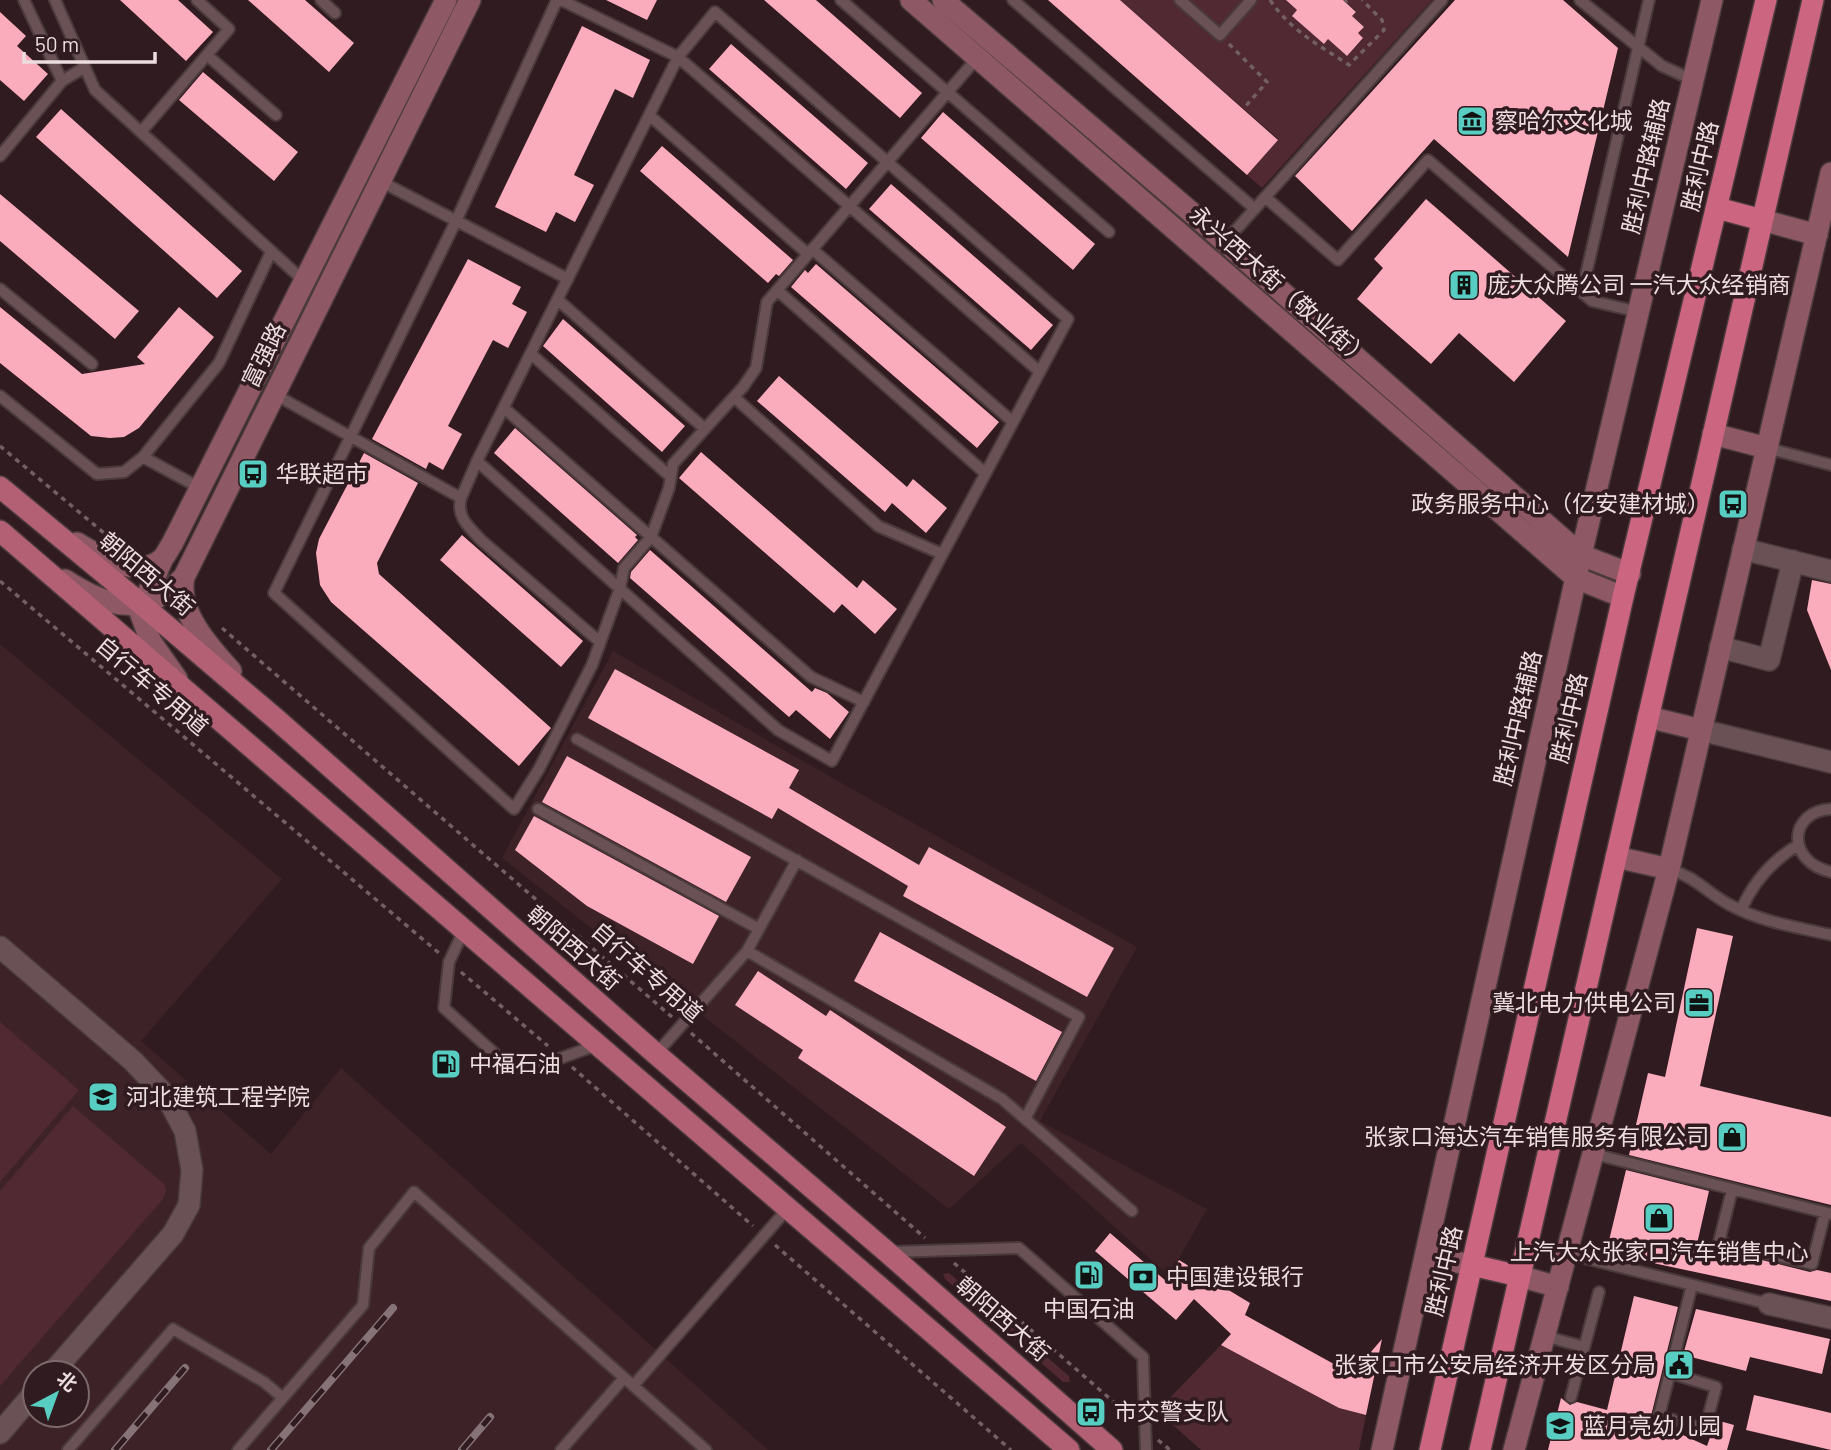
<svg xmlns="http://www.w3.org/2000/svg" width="1831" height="1450" font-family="Barlow,'Noto Sans SC',sans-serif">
<rect width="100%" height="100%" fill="#301b20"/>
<path fill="#3d2228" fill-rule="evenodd" d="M0 644 282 879 141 1041 271 1154 341 1068 768 1450H0ZM35 1373H77V1415H35Z
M613 651 836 780 1137 947 1040 1121 1207 1209 1169 1276 1021 1143 949 1209 502 858Z"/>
<path fill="#502933" d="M1120 0H1286L1297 10 1293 16 1324 44 1328 39 1347 56 1363 39 1358 33 1364 27 1352 16 1356 11 1343 0H1432L1262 188 1247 175 1278 139Z
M0 1022 79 1090 0 1182Z
M73 1106 164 1184 166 1190 163 1199 0 1386V1191Z
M949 1273 1069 1376 1070 1382H1063L945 1279 943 1274Z
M1221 1345 1339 1408 1366 1415 1359 1450H1201L1164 1417 1163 1405Z"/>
<path fill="#faabbc" d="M120 0H178L213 32 186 61Z
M248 0H305L354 43 329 72Z
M606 0H657L647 20Z
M764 0H816L922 93 900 118Z
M1048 0H1120L1278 140 1247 175Z
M1286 0H1343L1356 12 1352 16 1364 27 1358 33 1363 38 1347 56 1328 39 1324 44 1292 16 1297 10Z
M1455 0H1563L1618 48 1568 257 1434 139 1352 231 1295 176Z
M0 12 26 36 17 46 48 74 24 101 0 80Z
M582 26 650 60 633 98 615 89 574 175 594 185 575 222 556 212 546 232 495 207Z
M731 44 868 163 846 189 709 69Z
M203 72 298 152 274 181 179 100Z
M61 109 242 271 217 298 36 137Z
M943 112 1095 244 1073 270 921 138Z
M662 146 793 260 779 276 776 274 768 283 640 171Z
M891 184 1053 325 1031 350 869 209Z
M0 194 139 311 115 339 0 241Z
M1426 199 1566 321 1514 382 1459 333 1431 364 1357 299 1383 268 1374 259Z
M468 259 521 287 512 304 527 312 508 348 493 340 448 426 462 434 443 470 429 462 426 469 372 439Z
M816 264 999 422 977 448 791 287 805 270 808 273Z
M0 307 82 374 145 364 137 357 179 307 214 337 139 428 124 437 110 438 91 436 0 363Z
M563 319 685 426 662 452 543 346Z
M779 376 907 487 913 479 947 508 926 533 892 503 885 512 757 401Z
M515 428 637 535 635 537 638 540 618 563 494 453Z
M701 452 857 588 863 580 897 609 875 634 842 604 834 613 679 478Z
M364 453 418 483 377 563 379 574 551 728 519 766 331 602 320 585 316 553 319 539Z
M462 535 583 641 561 667 440 560Z
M650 550 812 692 815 688 827 693 849 712 830 739 796 710 789 717 630 578 631 572Z
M1812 580 1831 584V670L1807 610Z
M615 669 799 770 789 788 919 865 929 847 1114 948 1087 997 903 896 908 886 778 808 772 819 588 718Z
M567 756 751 857 726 902 542 802Z
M534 816 719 916 693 964 587 906 515 850Z
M1697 928 1733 936 1700 1086 1831 1117V1205L1629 1155 1648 1073 1665 1077Z
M880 932 1062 1032 1036 1081 854 981Z
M758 971 826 1016 830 1010 1006 1127 974 1176 798 1058 803 1050 735 1005Z
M1626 1170 1709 1191 1697 1244 1810 1272 1817 1270 1831 1273V1301L1606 1253Z
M1110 1233 1166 1281 1179 1260 1250 1303 1245 1315 1352 1374 1382 1339 1366 1415 1339 1408 1221 1345 1231 1334 1194 1299 1176 1320 1095 1251Z
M1634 1296 1678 1307 1650 1420 1707 1446 1716 1420 1734 1425 1727 1450H1548L1561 1398 1570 1405 1577 1402 1607 1410Z
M1696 1309 1830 1339 1822 1374 1750 1357 1746 1371 1683 1355Z
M1754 1395 1831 1413V1450L1746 1430Z"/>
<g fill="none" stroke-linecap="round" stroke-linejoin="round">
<g stroke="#4a3a3c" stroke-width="14">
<path id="service" d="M24 0 62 81
M55 0 95 90 305 282
M321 0 335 13
M557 0 456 221 274 593 514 809 539 769 592 665 620 588 624 568 651 537 669 488 673 464 743 387 756 368 767 302 977 58
M561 0 678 57 1040 372
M841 0 1109 232
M1013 0 1255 209
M1180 0 1220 35 1251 0
M1580 0 1662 66 1693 80
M715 12 1068 319 832 761 778 730 477 461 678 57Z
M207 55 276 115
M649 115 808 254
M141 132 229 29 197 0
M0 156 62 81 85 67
M380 181 568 279
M1265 197 1338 260 1428 160 1592 301 1639 312
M1225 242 1442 0
M812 249 1013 422
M0 289 92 364
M777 290 985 473
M1582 292 1649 0
M558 300 705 429
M531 354 671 477
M274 394 461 498 477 461
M0 396 97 474 124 472 143 457 219 363 271 252
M734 397 878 526 942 554
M504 408 811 677 864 702
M1767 448 1831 465
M143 457 200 488
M461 498C456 517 469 527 481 540L600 642
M577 739 1079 1017 1025 1119
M538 809 759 929
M1831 809C1789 811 1785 861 1831 872
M1669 869C1696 877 1707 893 1730 905 1761 922 1797 927 1831 935
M1741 910C1753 883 1773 860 1798 845
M464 930 449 962 444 1008 513 1070 561 1058 597 1045
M747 951 1002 1099 1132 1211
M656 1054 747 951 797 860
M1594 1154 1831 1214
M1732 1190 1719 1242 1812 1264 1825 1213
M891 1252 1019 1248 1143 1357 1146 1450
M1568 1254 1769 1304
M1545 1336 1584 1347
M1670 1373 1716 1387 1705 1429 1659 1416 1692 1285
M633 1386 789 1207
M1571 1397 1599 1292
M68 1450 173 1329 264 1382 283 1398
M238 1450 363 1305 369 1248 414 1192 706 1450
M561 1450 624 1378"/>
</g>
<g stroke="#4a3a3c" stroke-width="24">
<path id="minor" d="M1743 549 1831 571
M1720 647 1769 660 1793 561
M1701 730 1831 762
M0 947 133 1061 167 1097 185 1131 192 1170 189 1205 173 1234 52 1373
M1769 1304 1831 1318
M0 1433 35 1392"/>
</g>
<g stroke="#4a3a3c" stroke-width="24">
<path id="secondary" d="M911 0 1576 578 1623 597
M943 0 1199 219 1581 555 1630 574
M1762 220 1817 235
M1713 434 1767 448
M77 543C98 556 139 580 162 559 166 555 169 548 172 544L446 0
M162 560 140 612 151 642 177 679
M65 580C108 608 145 618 184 577
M231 671C210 648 176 611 184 577L470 0
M1648 717 1701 730
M1616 857 1669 869
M1426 1256 1472 1265
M1519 1276 1558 1287
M1382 1450 1581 555 1712 0
M1514 1450 1669 869 1831 173"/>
</g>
<g stroke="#4a3a3c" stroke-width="24">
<path id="primary" d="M0 487 140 603 276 719 656 1054 887 1252 1112 1450
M0 531 1069 1450"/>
</g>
<g stroke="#4a3a3c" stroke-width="24">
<path id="trunk" d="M1717 208 1762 220
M1472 1265 1519 1276
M1430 1450 1623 597 1766 0
M1480 1450 1813 0"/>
</g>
<path stroke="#736064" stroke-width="3.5" stroke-dasharray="5 5" stroke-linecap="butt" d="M1270 0C1291 31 1319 45 1349 65L1384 30 1382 20 1362 0
M1345 2 1347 0
M1229 44 1267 82 1243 109
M0 446 110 538
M0 581 439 953
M222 628 672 1017
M461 972 548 1046
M691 1033 925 1238
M572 1067 753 1226
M775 1245 1011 1450
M954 1263 1131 1417
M1158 1440 1170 1450"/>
<use href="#service" stroke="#695155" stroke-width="10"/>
<use href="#minor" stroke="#695155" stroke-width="21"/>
<use href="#secondary" stroke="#8e5865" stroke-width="21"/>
<use href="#primary" stroke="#b36075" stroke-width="21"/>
<use href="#trunk" stroke="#cc6580" stroke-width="21"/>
<g stroke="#857377" stroke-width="8">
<path id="rail" d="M115 1450 185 1368
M271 1450 393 1308
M462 1450 490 1417"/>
</g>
<use href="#rail" stroke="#301b20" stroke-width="5" stroke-dasharray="16" stroke-linecap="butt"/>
</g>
<defs>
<g id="museum-square" transform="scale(1.575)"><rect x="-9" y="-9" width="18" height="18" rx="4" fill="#57cec1" stroke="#301b20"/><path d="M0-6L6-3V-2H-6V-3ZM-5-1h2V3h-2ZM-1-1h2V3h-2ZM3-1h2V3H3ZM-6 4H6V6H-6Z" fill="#111"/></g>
<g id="building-square" transform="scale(1.575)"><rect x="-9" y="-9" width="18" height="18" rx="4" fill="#57cec1" stroke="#301b20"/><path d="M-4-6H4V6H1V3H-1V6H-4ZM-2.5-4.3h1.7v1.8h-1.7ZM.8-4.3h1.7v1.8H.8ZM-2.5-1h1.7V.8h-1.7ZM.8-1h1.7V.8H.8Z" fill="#111"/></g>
<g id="bus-square" transform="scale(1.575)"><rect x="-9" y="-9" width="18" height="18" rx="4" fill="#57cec1" stroke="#301b20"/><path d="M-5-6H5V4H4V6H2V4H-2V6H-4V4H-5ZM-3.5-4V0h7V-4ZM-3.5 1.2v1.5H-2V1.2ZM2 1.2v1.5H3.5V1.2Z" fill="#111"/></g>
<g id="office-square" transform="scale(1.575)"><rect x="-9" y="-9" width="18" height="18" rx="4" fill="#57cec1" stroke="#301b20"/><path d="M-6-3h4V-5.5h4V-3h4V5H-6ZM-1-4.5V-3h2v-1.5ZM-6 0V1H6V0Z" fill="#111"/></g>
<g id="fuel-square" transform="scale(1.575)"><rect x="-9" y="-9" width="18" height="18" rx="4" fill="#57cec1" stroke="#301b20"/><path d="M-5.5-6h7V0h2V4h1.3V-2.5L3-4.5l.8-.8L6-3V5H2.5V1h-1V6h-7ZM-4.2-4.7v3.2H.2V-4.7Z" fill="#111"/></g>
<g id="university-square" transform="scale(1.575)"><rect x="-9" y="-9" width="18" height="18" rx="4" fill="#57cec1" stroke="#301b20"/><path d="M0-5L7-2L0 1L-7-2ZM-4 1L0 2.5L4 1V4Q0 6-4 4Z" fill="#111"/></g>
<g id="shop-square" transform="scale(1.575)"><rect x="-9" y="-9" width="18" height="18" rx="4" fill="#57cec1" stroke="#301b20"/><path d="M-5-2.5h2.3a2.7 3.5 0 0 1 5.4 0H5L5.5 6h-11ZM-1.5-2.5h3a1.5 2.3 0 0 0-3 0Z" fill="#111"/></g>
<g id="bank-square" transform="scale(1.575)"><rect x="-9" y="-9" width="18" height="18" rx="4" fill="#57cec1" stroke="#301b20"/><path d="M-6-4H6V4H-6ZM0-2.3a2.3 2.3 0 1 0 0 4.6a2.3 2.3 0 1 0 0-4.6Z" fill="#111"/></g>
<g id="civic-square" transform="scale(1.575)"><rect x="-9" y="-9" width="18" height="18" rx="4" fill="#57cec1" stroke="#301b20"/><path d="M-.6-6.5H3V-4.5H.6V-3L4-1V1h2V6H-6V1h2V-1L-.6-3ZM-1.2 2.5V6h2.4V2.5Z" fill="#111"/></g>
<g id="school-square" transform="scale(1.575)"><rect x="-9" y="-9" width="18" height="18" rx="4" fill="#57cec1" stroke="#301b20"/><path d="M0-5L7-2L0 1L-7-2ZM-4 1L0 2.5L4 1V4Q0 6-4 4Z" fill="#111"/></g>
</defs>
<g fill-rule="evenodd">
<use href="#museum-square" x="1472" y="121"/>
<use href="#building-square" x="1464" y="285"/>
<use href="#bus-square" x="253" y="474"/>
<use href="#bus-square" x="1733" y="504"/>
<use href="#office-square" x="1699" y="1003"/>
<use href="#fuel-square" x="446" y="1064"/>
<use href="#university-square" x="103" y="1097"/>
<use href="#shop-square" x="1732" y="1137"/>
<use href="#shop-square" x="1659" y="1218"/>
<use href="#fuel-square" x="1089" y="1275"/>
<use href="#bank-square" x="1143" y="1277"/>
<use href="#civic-square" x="1679" y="1365"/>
<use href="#bus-square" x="1091" y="1412"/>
<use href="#school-square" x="1560" y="1426"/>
</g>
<g text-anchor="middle" stroke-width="7" stroke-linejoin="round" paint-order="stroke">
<g font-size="23" fill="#ecdddf" stroke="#301b20" text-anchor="start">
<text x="1495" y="129">察哈尔文化城</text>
<text x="1487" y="293">庞大众腾公司 一汽大众经销商</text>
<text x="276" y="482">华联超市</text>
<text x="1710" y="512" text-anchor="end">政务服务中心（亿安建材城）</text>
<text x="1676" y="1011" text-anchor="end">冀北电力供电公司</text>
<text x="469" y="1072">中福石油</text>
<text x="126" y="1105">河北建筑工程学院</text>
<text x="1709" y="1145" text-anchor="end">张家口海达汽车销售服务有限公司</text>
<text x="1659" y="1260" text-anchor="middle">上汽大众张家口汽车销售中心</text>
<text x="1166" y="1285">中国建设银行</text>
<text x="1089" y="1317" text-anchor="middle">中国石油</text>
<text x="1656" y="1373" text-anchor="end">张家口市公安局经济开发区分局</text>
<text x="1114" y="1420">市交警支队</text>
<text x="1583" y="1434">蓝月亮幼儿园</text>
</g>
<g font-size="23" fill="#ecdddf" stroke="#301b20">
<text transform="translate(1646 166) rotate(-77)" y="8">胜利中路辅路</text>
<text transform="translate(1700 166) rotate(-77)" y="8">胜利中路</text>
<text transform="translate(1280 286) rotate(41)" y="8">永兴西大街（敬业街）</text>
<text transform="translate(264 355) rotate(-64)" y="8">富强路</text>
<text transform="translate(147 574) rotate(40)" y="8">朝阳西大街</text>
<text transform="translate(152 686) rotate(40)" y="8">自行车专用道</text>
<text transform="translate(1518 718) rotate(-77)" y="8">胜利中路辅路</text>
<text transform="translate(1569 718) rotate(-77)" y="8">胜利中路</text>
<text transform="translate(574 948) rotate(41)" y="8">朝阳西大街</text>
<text transform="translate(647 972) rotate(41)" y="8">自行车专用道</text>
<text transform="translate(1444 1271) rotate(-77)" y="8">胜利中路</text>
<text transform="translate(1003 1319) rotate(41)" y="8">朝阳西大街</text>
</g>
</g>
<g transform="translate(56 1394) rotate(41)"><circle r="33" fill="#301b20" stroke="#7b696c" stroke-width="2"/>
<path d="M0-5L12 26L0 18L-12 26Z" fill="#57cec1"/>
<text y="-10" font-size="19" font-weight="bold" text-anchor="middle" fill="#ecdddf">北</text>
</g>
<path d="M24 52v10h131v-10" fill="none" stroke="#ecdddf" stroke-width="3.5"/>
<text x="35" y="52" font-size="21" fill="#ecdddf" stroke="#301b20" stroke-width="5" paint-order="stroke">50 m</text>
</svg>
